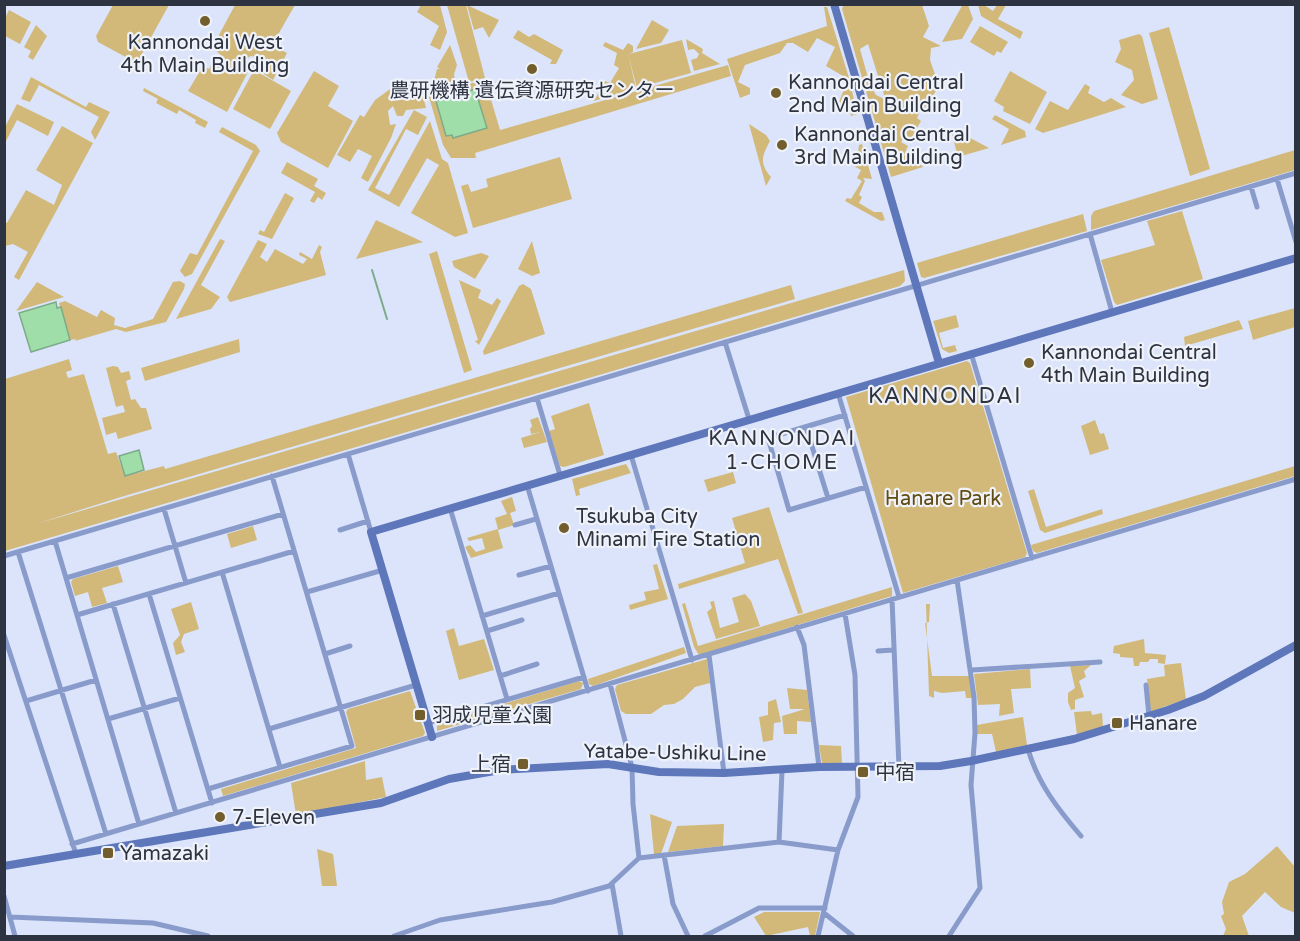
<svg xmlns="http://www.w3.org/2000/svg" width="1300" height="941" font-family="'Varela Round','Noto Sans JP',sans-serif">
<rect width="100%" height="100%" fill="#dbe4fa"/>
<path fill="#d2b97a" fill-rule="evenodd" d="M844 4 922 5 929 26 923 37 941 46 931 48 930 60 939 86 925 108 922 107 917 118 921 121 909 142 903 139 901 142 908 146 904 155 913 161 915 159 923 167 891 177 842 9ZM868 44 885 98 884 99 876 95 870 85 860 49Z
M963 4 968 5 973 19 962 39 942 42Z
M113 5H169L139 59 133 61 98 42 96 36Z
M235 5H295L272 45 287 53 273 80 253 67 257 57 251 56 242 61 248 72 227 112 188 91 203 66 209 69 215 57 221 55 212 48Z
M421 5H440L447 32 440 50 430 45 439 26 417 12Z
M447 5H466L485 78 469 82Z
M467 5 499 20 489 38 483 27 474 30Z
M978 5H984L993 11 997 5H1006L998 19 1023 32 1020 39 981 16Z
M824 7H827L850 81 857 114 851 116 850 110 839 102 848 79 826 66 835 47 817 38 808 52 793 43H787L780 53 745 65 738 82 750 88V94L740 98 727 59 827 26Z
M9 10 31 22 20 44 5 36V18Z
M652 20 669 30 661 43 636 49Z
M36 25 47 36 33 60 28 57 31 51 24 47Z
M980 26 1008 42 1001 53 997 51 994 56 970 42Z
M1169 27 1210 169 1190 176 1149 33Z
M518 30 529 37 534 34 563 50 556 64H550L552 60 513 38Z
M1139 34 1142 36 1158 99 1142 104 1121 95 1134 80 1132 70 1115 62 1121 49 1119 40Z
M686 39 703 49 702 53 720 64 694 71 691 60 697 58 699 54 694 49 688 50Z
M682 40 691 73 637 88 628 54 636 88 594 101 605 81 610 83 619 68 614 65 617 53 603 46 605 42 623 50 628 43 633 46V52L629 54Z
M450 45 457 65 454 74 456 88 485 79 500 130 728 65 731 76 475 153 476 158H451L443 145 426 87 434 81 437 69H440L437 67Z
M254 70 291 91 270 129 233 109Z
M314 71 339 86 328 106 353 121 328 168 281 142 277 133Z
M1010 71 1047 92 1030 124 1003 111 1004 107 994 101Z
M31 77 86 107 89 102 110 112 95 140 91 132 99 117 39 85 30 102 21 99Z
M410 80 416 84 417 91 422 92 426 108 406 110 403 116H397L393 106 388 111 390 125 396 124 391 138 368 182 361 178 372 156 358 149 350 162 337 155 360 115 364 117 375 100 393 87 404 91Z
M1085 84 1090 87 1088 93 1104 102 1111 98 1126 107 1043 133 1035 129 1050 101 1068 110Z
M144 88 208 122 205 128 195 123 196 120 179 110 177 114 156 103 158 99 143 91Z
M17 104 54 122 48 136 17 120 5 143V127Z
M414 110 427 117 418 135 406 129 375 188 389 195 430 121 442 159 448 163 468 233 455 237 411 213 439 165 427 158 399 207 368 190Z
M995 115 1025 131 1026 137 1001 145 1009 129 992 119Z
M749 124 766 135 770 141C762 156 759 163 771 177L766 186Z
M62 126 93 143 19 280 14 277 28 252 13 244 5 246V222L7 223 26 190 54 205 62 185 36 170Z
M222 127 256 145 260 151 192 274 185 277 180 271 190 253 197 255 253 151 219 132Z
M959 132 989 148 958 157 952 135Z
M862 144 872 179 863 178 865 181 859 195 862 197 859 203 874 212H882L885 220 881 221 845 201 847 198 851 199 862 181 857 178 861 170 852 165 858 153 859 145Z
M1295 150V170L1091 230V216L1094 211Z
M560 157 572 199 473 228 461 186 468 184 471 192 488 187 486 179Z
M287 162 318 179 314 186 326 193 322 200 318 197 314 203 310 201 315 192 281 173Z
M285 193 294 198 272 239 258 234 260 230 264 232Z
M1182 211 1203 279 1117 305 1114 302 1101 260 1155 245 1147 221Z
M1083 214 1087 231 924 278 921 277 917 263Z
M376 220 423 242 356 259Z
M220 239 225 241 201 285 220 297 211 309 176 319Z
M258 240 267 244 260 257 267 262 275 249 303 264 307 259 299 255 300 252 312 259 319 245 322 247 320 252 326 275 230 302 227 297Z
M532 241 540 273 532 276 518 269Z
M437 251 472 370 464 373 429 254Z
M481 253 489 256 475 279 454 267 452 261Z
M904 270 905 281 900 286 5 551V379L69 359 72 370 66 372 68 378 84 374 108 454 116 452 125 476 164 466 165 469 791 285 795 299 121 497 36 524Z
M459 280 481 290 478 298 492 305 497 298 501 301 479 345 475 341 478 340Z
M180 281 185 284 184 289 166 322 126 332 116 329 75 341 76 339 70 340 59 303 65 301 97 317 101 310 115 318 114 325 125 328 153 319 173 282Z
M37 282 64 297 16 311Z
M523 284 531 289 545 334 484 355 483 351 519 286Z
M1295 308V327L1253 340 1248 321Z
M956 315 959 327 939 333 943 348 955 345 957 351 949 353 942 349 933 321Z
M1239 320 1243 329 1185 346 1184 337Z
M239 339 240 352 145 381 141 368Z
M967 361 970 363 1027 553 1025 557 903 593 846 397Z
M113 366 118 367 121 373 129 371 131 379 126 381 131 400 135 399 141 408H146L152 429 118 439 116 432 106 435 102 418 125 412 123 405 116 407 106 368Z
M589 403 604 455 564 467 560 466 549 431 555 429 551 416Z
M538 417 547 442 524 448 521 438 540 432 531 434 530 429 532 426 530 420Z
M1095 420 1100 434 1104 433 1109 449 1090 455 1081 426Z
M626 464 631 473 579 489 580 495 576 496 572 479Z
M1295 466V476L1037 553 1033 551 1031 545Z
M733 472 736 483 708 492 704 480Z
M1034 489 1046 527 1102 509 1103 514 1045 533 1040 530 1028 491Z
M512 497 516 511 510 513 514 525 498 530 503 548 471 558 465 547 470 545 476 552 485 549 482 538 469 541 467 538 498 529 495 518 507 514 501 501Z
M769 507 803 613 798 614 778 559 679 589 678 584 745 563 732 518Z
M253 526 257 540 231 548 227 534Z
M657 564 668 599 630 610 629 605 646 600 644 592 659 589 653 565Z
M118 566 123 582 102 588 107 603 92 607 88 592 75 596 71 582 73 579Z
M892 587V596L699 655 694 647 682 604 685 603 698 646Z
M745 594 751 601 760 626 716 639 707 612 712 608 710 602 714 601 720 628 739 622 732 598Z
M191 602 199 629 184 634 181 642 185 652 176 655 173 643 180 635 171 609Z
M926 604H930L929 622 925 623 932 676H969L973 698H966L965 691 942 693 934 691V698L929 696Z
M454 628 459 646 484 639 494 670 459 680 446 631Z
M1144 639 1145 653 1166 655 1165 664 1158 663V659H1150L1148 662H1140L1139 666H1134L1133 658 1120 657V654L1113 653 1114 646Z
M684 647 686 653 593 686 589 684 588 679Z
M707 659 710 683 695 687 683 699 674 704 664 705 651 714H626L621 711 615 689 617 685Z
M1181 663 1186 699 1150 712 1147 679 1165 676 1164 665Z
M1091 665 1084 671 1086 677 1079 681 1084 697 1075 700V709L1071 710 1068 702V693L1075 688 1070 666Z
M1030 669 1031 688 1011 689 1014 713 999 716 1000 704 978 705 974 674Z
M579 681 583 683 581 689 437 731V724Z
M787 688 807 690 811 722 797 721V734H784L782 716 805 709H790Z
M410 691 425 733 423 736 223 796 221 789 356 748 346 712 348 709Z
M776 699 781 722 774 723 773 740 763 742 759 717 768 715V702Z
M1091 711 1092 715 1102 713 1103 727 1077 735 1074 712Z
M1023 717 1027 745 996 752 992 734H977V725Z
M819 745 841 746 842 763H822Z
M365 761 366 780 382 777 386 797 296 815 291 783Z
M650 814 672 822 661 854H654Z
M724 824 723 846 668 852 677 826Z
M1277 846 1295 867V913L1281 907 1265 892 1242 916 1249 936H1223L1226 929 1221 916 1224 914 1222 902 1229 882 1245 874Z
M317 849 333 854 337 886H322Z
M764 912H820L815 936H810L808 927 766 936 754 917Z"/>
<path fill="#9fdea8" stroke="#7dab89" stroke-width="1.5" d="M475 89 487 128 453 138 452 135 446 136 436 101Z
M56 302 57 308 61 307 70 340 31 352 19 313Z
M139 450 144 470 125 476 119 456Z"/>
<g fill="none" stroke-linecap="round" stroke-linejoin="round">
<path stroke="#7dab89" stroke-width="2" d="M372 270 387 319"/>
<path stroke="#899bca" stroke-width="5" d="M1277 179 1296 242
M1251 187 1257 207
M1090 234 1112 312
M725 342 749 419
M971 353 1032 558
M838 393 899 597
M537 398 560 475
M845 415 768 438 789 510 866 487
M806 427 828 498
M348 454 371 532
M631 455 692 660
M527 485 588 691
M450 508 507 699
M164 509 186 583
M515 525 536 519
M340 530 368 521
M55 541 139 824
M18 552 106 834
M4 556 1296 173
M222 572 280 767
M519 575 551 566
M66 578 283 514
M307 592 383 570
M149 594 212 803
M892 599 899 767
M113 604 176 813
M77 615 294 551
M482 616 559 593
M797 627 804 645 819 767
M487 631 522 620
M4 635 76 854
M878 651 893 650
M325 654 350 646
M709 655 724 773
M972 670 1100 662
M500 676 537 664
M1146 685 1149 716
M26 701 96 680
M108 719 180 698
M428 723 584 677
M269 729 416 685
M1028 749C1038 784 1058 809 1081 836
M208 789 352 746 272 476
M779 842 782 771
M72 844 1296 479
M664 855 673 904 688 936
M639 858 779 842 838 850
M612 884 621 936
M4 896 15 936
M824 913 853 936
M10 917 153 923 208 936
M394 936 440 920 552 902 609 886 639 858 633 804 632 767 610 684
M705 936 759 908H825
M818 936 838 850 858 797 855 675 845 614
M949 936 980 888 971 785 975 733 974 697 957 580"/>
<path stroke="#5e76ba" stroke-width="8" d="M834 4 939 363
M432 737 371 532 1296 258
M4 866 381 803 449 779 500 770 608 764 659 772 724 773 819 767 940 766 971 761 1074 739 1168 710 1204 696 1296 645"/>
</g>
<g fill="#715e2c" stroke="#eff2f9" stroke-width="2">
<circle cx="205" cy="21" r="6"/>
<circle cx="532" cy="69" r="6"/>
<circle cx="776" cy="93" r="6"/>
<circle cx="782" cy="145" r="6"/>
<circle cx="1029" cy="363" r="6"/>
<circle cx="564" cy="528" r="6"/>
<rect x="414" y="709" width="12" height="12" rx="3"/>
<rect x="1111" y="717" width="12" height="12" rx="3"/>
<rect x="517" y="758" width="12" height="12" rx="3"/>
<rect x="857" y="766" width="12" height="12" rx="3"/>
<circle cx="220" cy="817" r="6"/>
<rect x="102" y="847" width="12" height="12" rx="3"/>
</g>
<g text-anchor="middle" stroke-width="4.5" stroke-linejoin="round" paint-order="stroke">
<g font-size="20" fill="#2d3340" stroke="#eff2f9" text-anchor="start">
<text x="205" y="49" text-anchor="middle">Kannondai West<tspan x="205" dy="23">4th Main Building</tspan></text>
<text x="788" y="89">Kannondai Central<tspan x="788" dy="23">2nd Main Building</tspan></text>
<text x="532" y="97" text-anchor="middle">農研機構 遺伝資源研究センター</text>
<text x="794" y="141">Kannondai Central<tspan x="794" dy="23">3rd Main Building</tspan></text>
<text x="1041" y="359">Kannondai Central<tspan x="1041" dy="23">4th Main Building</tspan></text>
<text x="576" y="523">Tsukuba City<tspan x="576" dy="23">Minami Fire Station</tspan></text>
<text x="432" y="722">羽成児童公園</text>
<text x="1129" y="730">Hanare</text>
<text x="511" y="771" text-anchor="end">上宿</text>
<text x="875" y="779">中宿</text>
<text x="232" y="824">7-Eleven</text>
<text x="120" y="860">Yamazaki</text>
</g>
<g font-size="20" fill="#604b12" stroke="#eff2f9">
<text x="943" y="505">Hanare Park</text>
</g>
<g font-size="20" fill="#2d3340" stroke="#eff2f9">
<text transform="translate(675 752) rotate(1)" y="7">Yatabe-Ushiku Line</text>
</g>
<g font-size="21" letter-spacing="1.5" fill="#2d3340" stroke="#eff2f9">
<text x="782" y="445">KANNONDAI<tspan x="782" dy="24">1-CHOME</tspan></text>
</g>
<g font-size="22" letter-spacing="1.5" fill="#2d3340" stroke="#eff2f9">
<text x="945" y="403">KANNONDAI</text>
</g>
</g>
<rect width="1300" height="941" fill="none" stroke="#2d3340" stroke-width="12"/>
</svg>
